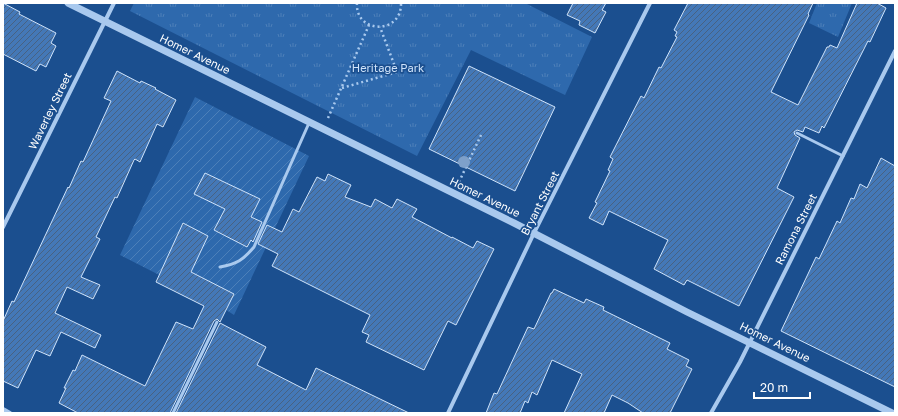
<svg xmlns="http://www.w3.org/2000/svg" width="898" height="416" font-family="'Golos Text',sans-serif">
<defs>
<pattern id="park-tufts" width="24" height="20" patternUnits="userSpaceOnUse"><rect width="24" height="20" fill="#2e69ad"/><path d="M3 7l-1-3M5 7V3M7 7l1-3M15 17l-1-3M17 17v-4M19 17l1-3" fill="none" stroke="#4d80b9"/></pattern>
<pattern id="garden-furrows" width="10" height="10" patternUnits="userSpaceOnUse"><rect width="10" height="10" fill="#2e69ad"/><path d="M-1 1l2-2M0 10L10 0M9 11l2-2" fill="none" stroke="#4d80b9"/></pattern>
<pattern id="building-hatch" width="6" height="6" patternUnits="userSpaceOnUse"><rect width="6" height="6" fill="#4478b7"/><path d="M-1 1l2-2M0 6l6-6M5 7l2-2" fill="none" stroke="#486282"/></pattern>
</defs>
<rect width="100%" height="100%" fill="#1b4f8f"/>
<path fill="url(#park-tufts)" d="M134 3H525L592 37 565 95 471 50 417 156 130 11Z
M817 3H852L838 37 809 23Z"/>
<path fill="url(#garden-furrows)" d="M195 97 309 156 234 315 220 306 120 255Z"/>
<path fill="url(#building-hatch)" stroke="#cfe3fa" d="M3 3 20 12 19 14 56 33 51 43 56 46 46 67 40 64 36 71 3 54Z
M573 3H606L602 10 606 12 595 33 579 25 580 21 567 15Z
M688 3H813L808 14 809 15 771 92 798 105 827 47H829L830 45 837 48 857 3H877L886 8 870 42 868 41 824 128 822 126 819 133 805 127 803 132 797 130 794 132 795 135 800 138 777 188 794 197 739 306 687 280 684 285 654 269 668 240 609 211 603 225 589 218 597 203 595 202 610 171 608 170 613 159 610 157 641 96 644 98 659 67 661 68 677 37 675 36 677 32 674 30Z
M469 66 555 107 515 191 429 149Z
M117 71 140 83 141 81 156 88 155 89 176 100 163 127 157 124 140 162 135 159 134 160 117 198 115 197 96 237 100 239 81 277 100 285 93 299 67 287 55 313 101 335 95 348 61 332 50 356 36 350 18 388 3 381V321L12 301 14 302 68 187 69 188 81 161 83 162 111 101 104 98Z
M881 158 895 166V387L781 331 816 257 819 259 837 221 840 223 851 198 854 199 860 184 867 188Z
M205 173 260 199 251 217 262 222 253 242 251 240 247 247 214 230 225 209 194 194Z
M328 174 351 185 345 197 371 207 375 199 392 208 397 199 417 209 412 217 452 238V237L473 248 477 241 494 249 456 325 448 321 424 370 366 342 369 335 362 332 370 315 272 266 278 254 258 244 267 225 282 232 293 209 299 212 317 177 325 181Z
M183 223 208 236 191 272 234 294 220 322 217 319 214 321 170 413H78L59 403 66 388H64L73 370 75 371 82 355 145 386 176 322 193 329 204 306 156 282Z
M554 289 584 303 586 299 604 307 603 310 670 343 667 349 689 360 686 366 692 369 670 413H643L628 403 612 395 604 413H564L582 374 552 360 537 395 532 392 528 403 525 401 520 413H486L494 393 497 394 528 327 534 329 551 293H552Z
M220 323 266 347 257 365 306 390 316 368 409 413H176Z"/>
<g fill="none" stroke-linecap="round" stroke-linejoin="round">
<path stroke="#a9c9ee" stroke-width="2.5" stroke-dasharray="2 3" stroke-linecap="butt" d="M357 3C355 34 402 35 401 3
M342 88 397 72 380 27
M328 118 369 25
M459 182 482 133"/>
<path stroke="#a9c9ee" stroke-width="3" d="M797 133 843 156
M220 267C237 264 243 260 254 247L309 123
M173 413 217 322"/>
<path stroke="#a9c9ee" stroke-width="4" d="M3 227 114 3
M3 409 10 413
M448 413 534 233 650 3
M711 413 740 362 895 51"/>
<path stroke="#a9c9ee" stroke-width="7" d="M68 3 514 223 687 312 892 413"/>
</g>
<circle fill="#7ea0ca" cx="464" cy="162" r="6"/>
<g text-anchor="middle" stroke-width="3.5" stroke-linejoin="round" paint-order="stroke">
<g font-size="11" fill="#fff" stroke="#1b4f8f">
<text transform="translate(195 54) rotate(26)" y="4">Homer Avenue</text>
<text transform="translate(50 111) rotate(-64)" y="4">Waverley Street</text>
<text transform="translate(485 197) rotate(26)" y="4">Homer Avenue</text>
<text transform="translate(540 203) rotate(-63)" y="4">Bryant Street</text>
<text transform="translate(796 229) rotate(-63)" y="4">Ramona Street</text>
<text transform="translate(775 342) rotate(26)" y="4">Homer Avenue</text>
</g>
<g font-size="11" fill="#cfe3fa" stroke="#1b4f8f">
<text x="388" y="72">Heritage Park</text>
</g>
</g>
<rect width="898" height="416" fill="none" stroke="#ffffff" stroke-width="8"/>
<path d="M754 392v6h56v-6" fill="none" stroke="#ffffff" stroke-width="2"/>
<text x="760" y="392" font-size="12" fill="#ffffff" stroke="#1b4f8f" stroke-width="3" paint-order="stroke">20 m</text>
</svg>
